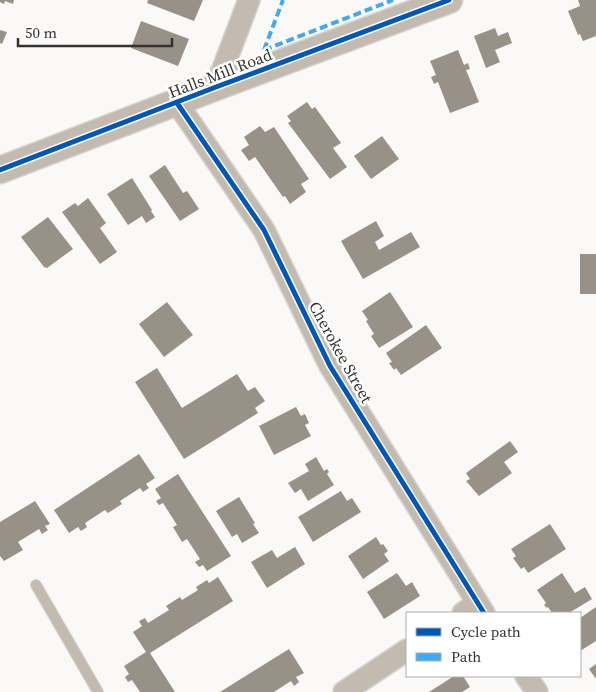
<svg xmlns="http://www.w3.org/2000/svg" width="596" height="692" font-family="'Source Serif 4',serif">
<rect width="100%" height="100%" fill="#fbf9f7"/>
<path fill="#989188" d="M0 0H14L13 4 5 1 4 4 0 2Z
M148 0H203L194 21 147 3Z
M578 0H596V36L583 41 580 34 578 35 568 11 580 6Z
M141 21 189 39 178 66 131 48Z
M495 28 498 36 508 32 512 43 495 50 500 62 486 68 474 36Z
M0 30 7 32 2 44 0 43Z
M458 50 464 65 468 63 470 69 466 70 479 102 450 113 438 82 434 84 431 77 436 75 430 61Z
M307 102 312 109 315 107 341 143 333 148 347 167 330 179 288 123 291 121 287 116Z
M260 126 265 132 274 127 309 179 301 184 306 192 290 204 285 196 283 197 255 157 249 161 241 150 249 145 244 137Z
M382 136 399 159 371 179 354 156Z
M165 165 183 193 187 191 199 209 180 221 149 176Z
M132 178 152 210 151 211 155 217 146 223 142 216 128 225 107 194Z
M88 198 106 223 100 228 117 252 100 264 62 212 75 203 78 206Z
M48 217 73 249 47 268 44 267 21 237Z
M376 221 384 236 375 242 379 250 411 232 420 247 363 279 341 241Z
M580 254H596V294H580Z
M390 292 413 327 379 348 371 336 374 334 366 321 368 320 362 311Z
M167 302 193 335 164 357 139 324Z
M426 325 442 348 401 375 396 368 394 370 389 363 392 362 386 353Z
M157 368 182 408 237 374 248 391 255 387 265 401 255 408 258 413 184 459 135 382Z
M296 407 301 416 305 414 309 423 305 425 311 436 274 455 259 426Z
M510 441 518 452 504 462 512 473 479 496 466 481 470 479 466 473Z
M139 454 155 478 146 484 149 488 143 492 140 488 120 501 122 504 108 513 105 510 85 523 87 527 81 531 78 527 69 533 54 510Z
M316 457 324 471 327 469 329 472 327 474 334 485 308 501 301 489 295 493 288 483 309 471 305 464Z
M178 474 231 556 207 571 203 565 199 567 195 562 200 559 187 539 182 542 173 527 177 525 163 503 159 505 156 501 161 498 155 489Z
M341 491 347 501 352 498 361 512 313 542 298 517Z
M239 497 255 523 253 524 259 533 242 543 237 534 232 537 216 511Z
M35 501 50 524 45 526 48 530 42 534 39 529 18 542 23 550 4 561 0 556V522Z
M550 524 566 549 528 573 524 567 521 569 513 558 516 556 511 549Z
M376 537 381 545 383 544 388 551 384 554 389 561 363 579 348 556Z
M295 547 305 564 267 588 251 562 272 550 277 558Z
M397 573 406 586 412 582 420 596 384 619 367 592Z
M562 573 575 593 585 587 592 599 569 613H552L548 607 547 608 544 605 546 603 537 590Z
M218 577 233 601 150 653 175 692H140L132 680 128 682 125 677 129 674 124 666 146 652 133 632 142 626 139 621 145 618 148 623 169 610 166 606 180 597 182 600 198 590 196 587 207 580 209 583Z
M596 607V641L580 651V618Z
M289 649 304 673 296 677 299 682 294 686 291 681 274 692H220Z
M596 664V679L589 669Z
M454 676H463L470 687 462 692H429Z"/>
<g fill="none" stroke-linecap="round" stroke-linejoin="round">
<g stroke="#d6d5d4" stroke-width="12">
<path id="service" d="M36 585 98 692"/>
</g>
<g stroke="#d6d5d4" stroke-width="24">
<path id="minor" d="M216 87 249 0
M177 103 264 230 330 366 484 613
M463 613 477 603
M526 676 537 692
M344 692 407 650"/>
</g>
<g stroke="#d6d5d4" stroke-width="29">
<path id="tertiary" d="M0 170 216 87 449 0"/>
</g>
<use href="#service" stroke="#c4bbb0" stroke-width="10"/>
<use href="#minor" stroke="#c4bbb0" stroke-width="21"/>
<use href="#tertiary" stroke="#c4bbb0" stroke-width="26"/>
<path stroke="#3fa9f5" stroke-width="4" stroke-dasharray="8 4" stroke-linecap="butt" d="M264 50 393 0
M264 50 283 0"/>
<g stroke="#fff" stroke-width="8">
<path id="cycleway" d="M177 103 264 230 330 366 484 613
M0 170 216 87 449 0"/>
</g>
<use href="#cycleway" stroke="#0057b8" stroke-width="5"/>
</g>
<g text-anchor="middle" stroke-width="5" stroke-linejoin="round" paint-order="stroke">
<g font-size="16" fill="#343332" stroke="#fff">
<text transform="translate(220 73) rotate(-21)" y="6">Halls Mill Road</text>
<text transform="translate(341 352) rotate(61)" y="6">Cherokee Street</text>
</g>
</g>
<rect x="406" y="612" width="175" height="65" fill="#ffffff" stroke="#aeadad"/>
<rect x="416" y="628" width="25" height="8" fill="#0057b8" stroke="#aeadad"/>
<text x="451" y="637" font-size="15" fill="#343332">Cycle path</text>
<rect x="416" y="653" width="25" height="8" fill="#3fa9f5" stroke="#aeadad"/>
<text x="451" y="662" font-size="15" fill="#343332">Path</text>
<path d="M18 38v8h154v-8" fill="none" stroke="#343332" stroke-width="2.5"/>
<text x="25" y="38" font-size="15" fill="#343332" stroke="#ffffff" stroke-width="4" paint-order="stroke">50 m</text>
</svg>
